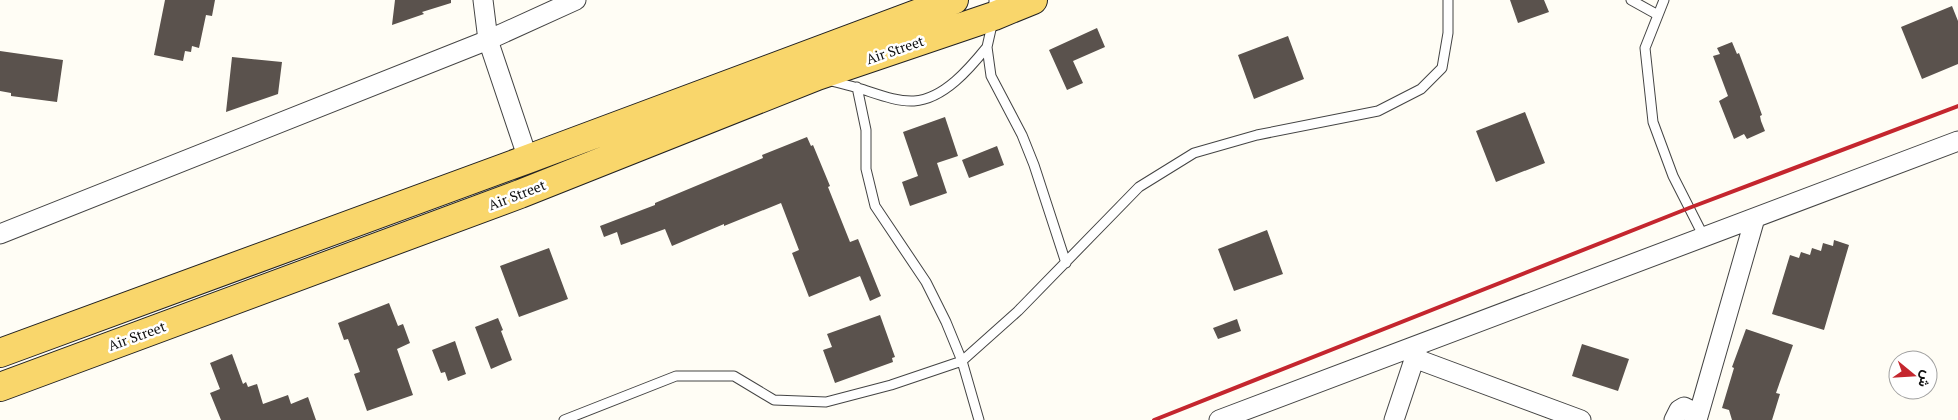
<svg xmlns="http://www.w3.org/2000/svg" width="1958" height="420" font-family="'PT Serif',Vazirmatn,serif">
<rect width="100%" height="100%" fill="#fffdf5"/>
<path fill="#5a524d" d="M165 0H215L212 16 206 15 199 48 192 46 191 52 185 51 183 61 154 55Z
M395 0H451V3L422 12 424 14 392 25Z
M1510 0H1544L1549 12 1518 23Z
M1952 6 1958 21V64L1922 79 1901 27Z
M1097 28 1105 47 1073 61 1083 83 1067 90 1049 50Z
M1288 36 1304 79 1254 99 1238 55Z
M1732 42 1737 54 1739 53 1757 101 1762 115 1760 116 1761 121 1765 131 1747 139 1744 134 1734 139 1719 101 1728 96 1713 56 1720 54 1717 48Z
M0 51 63 60 57 102 11 96V93L0 91Z
M232 57 282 62 278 94 226 112Z
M1525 112 1545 163 1496 182 1476 131Z
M945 117 958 156 937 163 947 193 910 206 902 182 918 176 903 132Z
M807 137 811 146 813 145 830 186 828 187 850 242 858 239 881 296 870 301 860 276 809 297 792 253 799 250 781 203 724 226V224L672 246 665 229 621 245 617 232 604 237 600 226 655 205V203L763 158 762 155Z
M997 146 1004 165 969 178 962 160Z
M1267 230 1283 274 1234 291 1218 249Z
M1834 240 1849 245 1824 330 1772 314 1790 255 1799 258 1801 252 1810 255 1812 248 1821 251 1823 243 1833 246Z
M549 248 568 299 519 317 500 266Z
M389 303 398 326 403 324 410 343 397 349 413 395 367 411 354 374 360 372 348 339 344 340 338 323Z
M880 315 895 357 892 358 893 362 835 383 823 350 832 347 827 334Z
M498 318 503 330 501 331 512 360 491 369 475 327Z
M1237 319 1241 331 1218 339 1213 328Z
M1746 329 1793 345 1776 393 1780 394 1772 420H1732L1729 410 1722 408 1734 368 1732 367Z
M455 341 466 374 448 381 445 372 441 373 432 350Z
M1582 344 1629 359 1618 391 1572 376Z
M232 354 243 384 246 382 248 387 257 384 263 404 288 395 291 404 308 397 316 420H221L210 393 220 389 210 363Z"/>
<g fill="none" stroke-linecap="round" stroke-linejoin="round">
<g stroke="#444" stroke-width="11">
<path id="lane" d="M994 0V16L987 47 991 76 1022 135 1034 165 1066 263
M1631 0 1658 15
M1664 0 1645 48 1653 122 1673 176 1704 237
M828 80C838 83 848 85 858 88 875 93 896 102 914 101 944 99 970 68 987 47
M857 87 866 130V169L875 206 926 282 946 322 962 361 979 420
M564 420 676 376H734L774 400 826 402 891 385 962 361 1018 311 1139 187 1194 153 1257 135 1378 111 1421 89 1442 68 1448 33V0"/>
</g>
<g stroke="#444" stroke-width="21">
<path id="street" d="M483 0 488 40 528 159
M0 234 488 40 576 0
M1414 358 1581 420
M1219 420 1958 141
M1394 420 1418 348
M1674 420 1679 410 1684 407 1690 410 1696 420
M1697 420 1755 218"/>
</g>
<g stroke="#222" stroke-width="30">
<path id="primary" d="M0 353 528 159 954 0
M0 387 520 194 817 76 994 16 1033 0"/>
</g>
<use href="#lane" stroke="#fff" stroke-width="9"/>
<use href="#street" stroke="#fff" stroke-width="19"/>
<use href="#primary" stroke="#f9d66b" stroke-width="28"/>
<path stroke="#c4262e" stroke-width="4" d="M1154 420 1689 208 1958 106"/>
</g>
<g text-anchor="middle" stroke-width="5" stroke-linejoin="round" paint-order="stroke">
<g font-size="14" fill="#111" stroke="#fff">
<text transform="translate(895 50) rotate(-19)" y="5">Air Street</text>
<text transform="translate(517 195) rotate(-21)" y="5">Air Street</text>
<text transform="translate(137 336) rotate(-20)" y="5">Air Street</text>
</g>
</g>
<g transform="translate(1913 375) rotate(108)"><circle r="24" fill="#ffffff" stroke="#a0a0a0"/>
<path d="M0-4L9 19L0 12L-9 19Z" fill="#c4262e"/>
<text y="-8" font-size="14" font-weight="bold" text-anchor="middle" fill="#111111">ش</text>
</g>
</svg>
